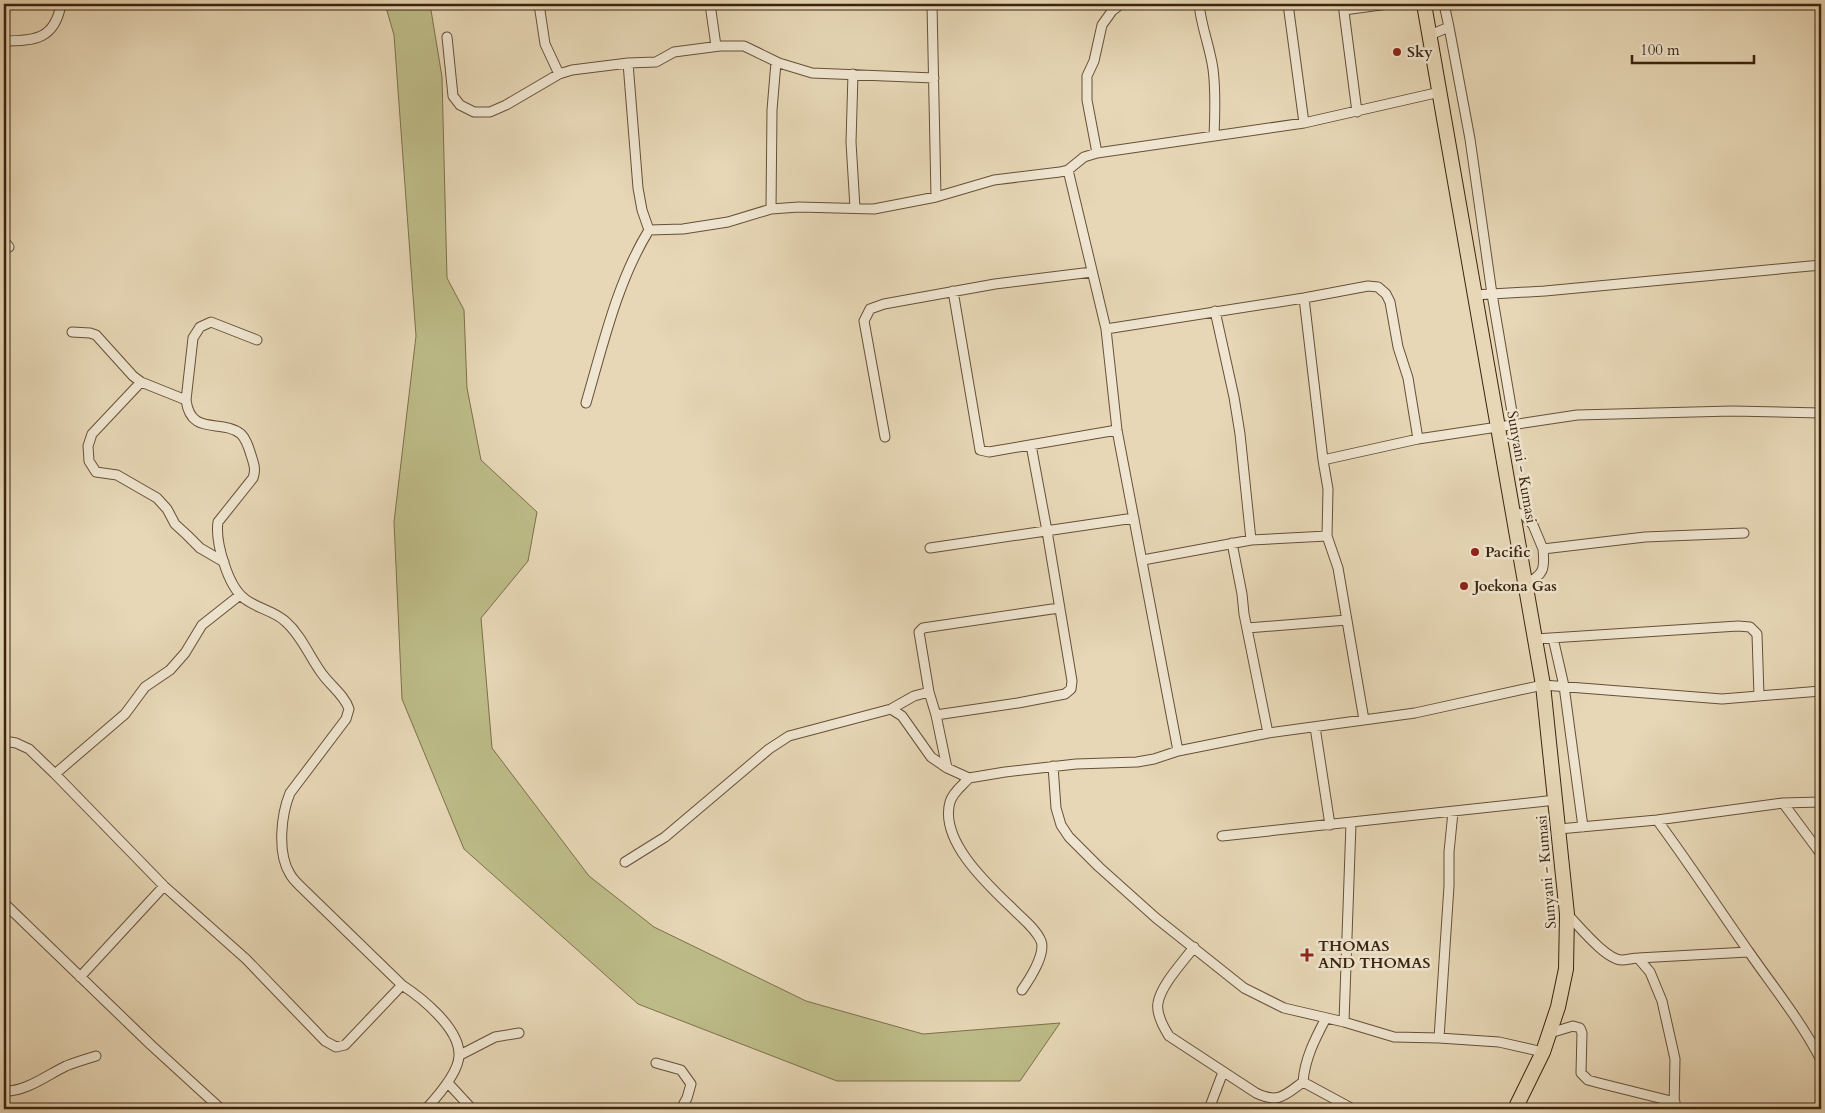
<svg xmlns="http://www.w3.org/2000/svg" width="1825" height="1113" font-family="Cardo,serif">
<rect width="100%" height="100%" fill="#e7d7b6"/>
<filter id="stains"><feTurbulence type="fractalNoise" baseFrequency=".004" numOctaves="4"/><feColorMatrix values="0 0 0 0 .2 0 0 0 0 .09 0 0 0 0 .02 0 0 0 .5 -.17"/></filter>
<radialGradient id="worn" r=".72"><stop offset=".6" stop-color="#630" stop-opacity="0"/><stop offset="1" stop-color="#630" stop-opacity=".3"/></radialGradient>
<path fill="#bdbc88" stroke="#7c704b" d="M385 4H430L442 77 447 278 464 310 467 388 481 460 537 512 528 561 481 618 492 748 589 876 654 927 806 1001 923 1034 1060 1023 1020 1081H837L638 1004 464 849 402 699 394 522 416 336 394 35Z"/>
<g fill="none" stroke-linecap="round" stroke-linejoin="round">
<g stroke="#665038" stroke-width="11">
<path id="street" d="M539 4 545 44 559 74
M710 4 716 46
M932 4 936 197
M1199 4C1201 26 1210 47 1213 69 1216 92 1215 114 1214 136
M1288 4 1304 123
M1343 4 1357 112
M1344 10 1388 4
M1449 27 1470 139 1492 294 1514 424
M1430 35 1449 27 1444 4
M447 37 453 96 460 105 474 112H490L506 105 559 74 572 70 628 63 656 62 674 52 720 46H744L779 63 812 73 934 78
M4 41C35 41 55 39 61 4
M628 63 638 188 642 210 649 230 683 229 728 222 771 209 799 207 874 209 936 197 994 180 1060 172 1068 170 1084 157 1097 153 1304 123 1440 92
M853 74 851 142 855 208
M1097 153 1087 100V76L1094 61 1102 25 1112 11 1121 4
M1068 170 1106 329 1117 430 1178 751
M771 209 772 110 776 62
M4 241 9 247
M953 291 980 450 989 452 1117 430
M1474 295 1545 291 1821 265
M1304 298 1323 460 1328 489 1327 536 1338 568 1364 720
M1215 311 1234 397 1240 434 1251 540
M1106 329 1304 298 1368 286 1378 287 1386 294 1390 302 1398 347 1408 378 1418 439
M72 332 90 333 96 335 133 376 141 382 186 400
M141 382 92 434 88 446 89 461 96 472 117 475 157 498 167 509 175 524 187 535 200 548 224 562
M586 403C603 345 617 282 649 230
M885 437 864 321 870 309 884 304 995 284 1092 272
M1323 460 1418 439 1577 415 1732 411 1821 413
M1513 513 1523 514 1533 525 1543 549
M1232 543 1242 594 1244 614 1268 733
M930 548 1134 518
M1143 560 1251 540 1327 536
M1525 584C1544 575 1545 569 1543 549L1645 537 1744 533
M1247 628 1347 620
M1553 638 1564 686 1583 827
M1535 639 1738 626 1750 627 1757 634 1759 696
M891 709 902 716 931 757 947 768 969 778 1005 772 1076 764 1137 762 1154 759 1178 751 1268 733 1415 713 1543 685 1722 699 1821 691
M936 715 1018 703 1065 694 1071 689 1072 681 1047 531 1031 445
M1315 727 1330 825
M4 741 16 743 29 749 55 774 164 886 246 959 325 1041 336 1047 345 1045 402 985 300 886C296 882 292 878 290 874 277 853 281 815 290 793L346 719 349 709C345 696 331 686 323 675 310 658 302 636 286 622 275 611 258 609 245 599 228 587 215 542 218 522L253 478C256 470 254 464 251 455 249 448 246 439 241 434 221 418 191 437 186 400L193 338 200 327 211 322 257 340
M1053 766 1056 808 1061 825 1069 837 1099 867 1156 918 1244 988 1284 1008 1344 1022 1394 1037 1439 1038 1499 1042 1543 1052
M947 768 936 715 929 692 919 632 923 628 1059 608
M55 774 125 714 145 687 170 670 185 653 202 625 240 595
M969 778C963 785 953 792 950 802 939 841 989 886 1014 910 1023 919 1036 929 1041 941 1046 954 1029 980 1022 990
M1783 803 1821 854
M1657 820C1689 863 1718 908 1749 952 1774 988 1801 1021 1821 1060
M1559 829 1657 820 1783 803 1821 802
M1222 836 1556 800
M625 862 665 837 769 749 789 736 891 709 914 696 929 692
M4 903 151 1045 221 1109
M1567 914C1579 926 1606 960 1622 960 1627 960 1633 958 1638 958L1748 952
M1194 947C1183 962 1161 985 1158 1003 1156 1013 1164 1028 1169 1036L1256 1093C1279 1104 1285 1095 1303 1082
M1638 958 1650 972 1662 1001 1675 1059 1674 1109
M80 977 164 886
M402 985C422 998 459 1028 459 1054 460 1071 437 1097 426 1109
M1344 1022 1351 823
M1550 1033 1573 1026 1580 1028 1582 1033 1581 1073 1588 1080 1599 1083 1675 1102
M1439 1038 1449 886V852L1453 812
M460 1055 495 1037 519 1033
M656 1063 681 1070 691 1084 687 1098 681 1109
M1303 1082C1305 1058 1315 1039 1326 1018
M1303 1082 1353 1109
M448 1083 472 1109
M4 1091C26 1092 47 1075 66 1066 76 1062 86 1059 96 1056
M1209 1109 1223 1072"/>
</g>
<g stroke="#3b230e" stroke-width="16">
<path id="primary" d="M1424 4 1543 685 1567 914 1566 969 1558 1007 1543 1052 1515 1109"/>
</g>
<use href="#street" stroke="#efe5d0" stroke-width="9"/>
<use href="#primary" stroke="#e7d7b6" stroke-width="14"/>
</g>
<g fill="#8f2418" stroke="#efe5d0" stroke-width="2">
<circle cx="1397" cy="52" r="5"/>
<circle cx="1475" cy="552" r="5"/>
<circle cx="1464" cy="586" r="5"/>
<path d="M1304.5 947.5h5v5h5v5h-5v5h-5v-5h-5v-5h5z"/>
</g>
<g text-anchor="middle" stroke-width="5" stroke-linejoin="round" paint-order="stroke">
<g font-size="15" font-weight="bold" fill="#3b230e" stroke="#efe5d0" text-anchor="start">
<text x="1407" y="57">Sky</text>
<text x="1485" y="557">Pacific</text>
<text x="1474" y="591">Joekona Gas</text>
<text x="1318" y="951">THOMAS<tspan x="1318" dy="17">AND THOMAS</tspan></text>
</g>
<g font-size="15" fill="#3b230e" stroke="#efe5d0">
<text transform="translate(1522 467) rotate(80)" y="5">Sunyani - Kumasi</text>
<text transform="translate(1546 872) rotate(-95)" y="5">Sunyani - Kumasi</text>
</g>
</g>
<rect width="1825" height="1113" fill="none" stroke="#e7d7b6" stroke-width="20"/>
<rect x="5" y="5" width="1815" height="1103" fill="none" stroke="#3b230e" stroke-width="2.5"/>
<rect x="10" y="10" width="1805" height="1093" fill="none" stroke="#3b230e"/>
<path d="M1632 55v8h122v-8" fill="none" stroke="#3b230e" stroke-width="2.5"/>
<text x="1640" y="55" font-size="15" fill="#3b230e" stroke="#efe5d0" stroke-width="4" paint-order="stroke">100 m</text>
<rect width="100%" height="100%" filter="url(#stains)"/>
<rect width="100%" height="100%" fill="url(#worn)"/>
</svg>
